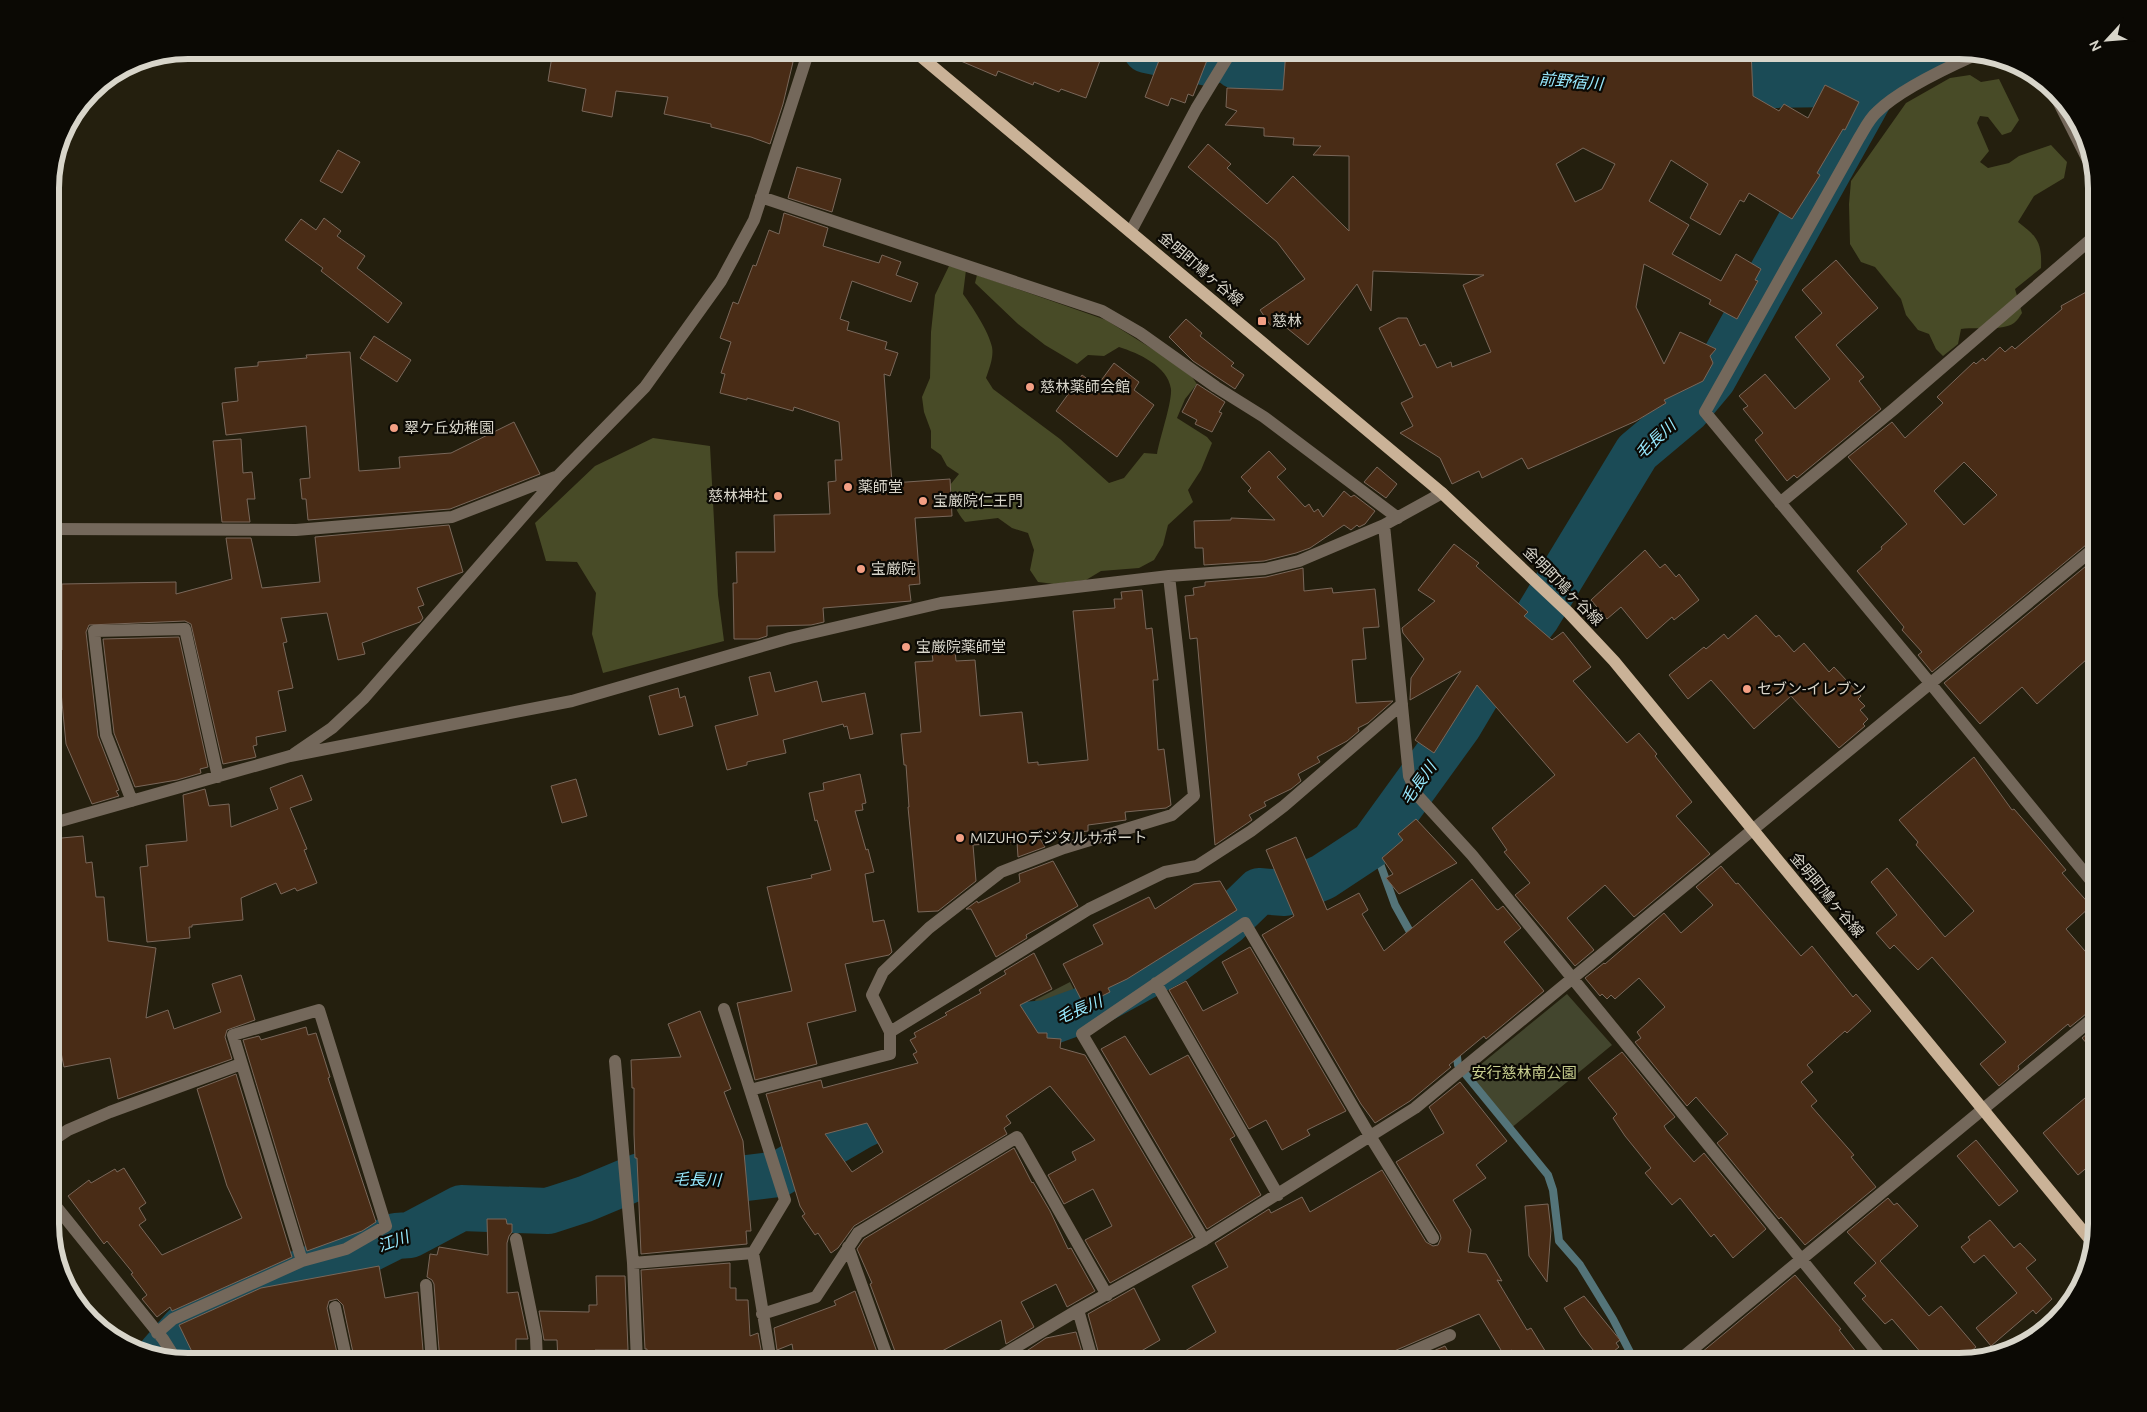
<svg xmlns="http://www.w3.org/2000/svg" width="2147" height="1412" font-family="Ubuntu,'Noto Sans JP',sans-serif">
<rect width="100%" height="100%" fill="#241f0e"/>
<path fill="#43462e" d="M1070 982 1081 1003 1066 1010 1043 1015 1035 1000Z
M1567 994 1612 1045 1510 1129 1469 1074Z"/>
<path fill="#484b27" d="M1970 75 1981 82 1999 79 2019 120 2011 132 2002 135 1988 117 1980 116 1977 123 1989 151 1980 162 1988 168 2009 163 2019 156 2051 145 2067 162 2064 178 2034 196 2018 222C2038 237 2042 243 2041 268L2015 289 2022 313C2020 316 2017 321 2014 323 2004 331 1975 327 1961 329L1958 344 1943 356 1936 349 1929 334 1918 330 1906 315 1901 299 1875 267 1861 262 1850 244 1849 204 1851 181 1906 103 1950 78Z
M949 266 966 270 963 294C973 308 988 330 992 347 994 357 989 369 986 378L993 389 1060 439 1109 483 1124 478 1144 453 1157 454C1160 437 1172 403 1171 389 1168 366 1138 353 1119 347L1104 356 1088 355 1077 364 1045 345 1018 324 975 283 977 275 1106 320 1162 355 1192 377 1197 384 1185 399 1177 418 1207 437 1212 443 1201 470 1188 490 1193 502 1168 525 1163 545 1154 560 1139 568 1101 571 1086 580 1054 584 1038 582 1030 570 1034 550 1028 533 1012 528 998 518 965 522C955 510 952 501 950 485L959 474 947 466 941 455 931 448V431L924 412 922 397 930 378 931 332 935 295Z
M653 438 710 446 718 595 724 641 603 673 592 634 596 593 577 562 546 561 535 523 595 466Z"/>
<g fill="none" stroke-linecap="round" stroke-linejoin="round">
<path stroke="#547479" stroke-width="8" d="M1373 844 1395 905 1414 939
M1456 1049 1458 1065 1548 1175 1553 1190 1559 1241 1580 1265 1613 1319 1635 1362"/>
<path stroke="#1b4b56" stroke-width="46" d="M1146 50 1208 63
M1236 66 1346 87
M1690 86 1843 84 1879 80
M973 1045 984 1036 1014 1026 1047 1023 1083 1010 1175 960 1226 923 1259 891 1285 893 1323 877 1373 844 1459 725 1481 688 1537 617 1637 452 1687 410 1713 379 1879 80 1939 50
M161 1354 184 1328 306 1270 356 1256 396 1236 410 1235 461 1208 548 1211 585 1199 640 1176 706 1183 779 1174 861 1126 901 1107 900 1097 912 1089"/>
</g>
<path fill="#492c16" stroke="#79675a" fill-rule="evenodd" d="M553 50H602L641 54 642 50H742L771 57V55L793 62 783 104 770 144 751 137 711 127V124L664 114 668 97 616 91 612 117 582 111 586 89 548 81Z
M935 50H1051L1070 58 1073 50H1104L1086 98 1061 89 1059 92 1034 82 1033 85 998 71 996 76Z
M1163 50H1211L1193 96 1188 94 1185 103 1171 98 1168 106 1145 97Z
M1286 50H1751L1753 96 1779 111 1784 104 1808 118 1825 85 1859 102 1845 130 1843 129 1817 173 1820 175 1792 219 1749 193 1744 202 1740 200 1720 235 1690 218 1708 184 1671 160 1649 201 1689 225 1672 254 1721 281 1736 254 1761 269 1755 280 1758 281 1737 319 1709 304 1711 300 1644 264 1636 307 1664 364 1680 332 1716 349 1710 356 1713 363 1703 381 1664 400 1666 403 1636 421 1528 469 1522 458 1482 478 1479 471 1452 484 1440 458 1400 433 1413 426 1401 403 1413 397 1379 328 1398 318H1407L1420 346 1425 344 1437 368 1451 362 1452 367 1491 352 1463 285 1484 275 1373 271 1371 311 1357 284 1308 345 1278 321 1271 326 1260 310 1305 279 1277 242 1188 167 1208 144 1231 164 1227 168 1267 204 1293 176 1349 231V156L1313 155 1321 146 1293 145 1294 138 1264 136V128L1225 125 1237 111 1226 107 1227 88 1283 90ZM1583 148 1615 164 1602 189 1575 202 1556 164Z
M338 150 360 162 342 193 320 181Z
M797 167 841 179 832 212 788 198Z
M784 213 828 228 823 246 879 263 882 255 901 262 896 275 918 283 911 302 852 281 840 319 849 322 847 330 887 342 885 349 898 353 890 376 884 374 892 483 950 479 952 516 915 518 920 584 909 585 911 601 823 608 824 622 811 625 767 626V636L758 639H734L733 583H737L736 552H775L774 515 830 514 828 482 836 481 835 460H842L839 422 794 407 793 411 747 398V400L720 393 725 374 721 373 731 342 720 338 733 302 738 304 753 265 756 266 769 230 779 234Z
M324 218 341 231 337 236 365 256 357 268 402 303 388 323 321 271 323 268 285 240 301 219 316 230Z
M1836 260 1878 308 1836 345 1864 377 1859 381 1881 409 1797 478 1794 475 1787 481 1755 440 1763 433 1743 409 1748 406 1739 396 1765 374 1795 409 1830 379 1795 337 1822 313 1802 290Z
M2097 286V538L2092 540 1932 672 1918 655 1922 652 1902 630 1904 627 1857 571 1882 549 1881 547 1907 524 1848 457 1892 422 1905 438 1943 403 1937 397 1974 362 1976 364 1983 358 1985 361 2000 347 2005 352 2012 346 2015 349 2062 309 2061 306ZM1964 462 1997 495 1964 525 1934 491Z
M1186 319 1202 333 1200 336 1234 363 1231 366 1244 375 1235 389 1193 361 1169 337Z
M374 336 411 360 397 382 360 358Z
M350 352 359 471 400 468 399 457 451 453 514 422 540 474 450 509 308 520 306 499H302L300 479 310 478 306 426 226 435 222 403 238 401 235 368 258 366V362L307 358 306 355Z
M1114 363 1139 382 1134 390 1154 405 1117 457 1056 411 1082 375 1097 386Z
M1197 384 1225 402 1219 412 1222 413 1212 432 1195 424 1197 420 1182 412Z
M241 439 243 473 252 472 255 499H247L250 522H222L213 441Z
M1269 451 1286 469 1277 477 1305 507 1309 504 1314 512 1318 509 1323 517 1344 491 1351 497 1354 495 1375 511 1365 524 1359 527 1357 525 1351 530 1344 525 1310 548 1296 553 1264 561 1204 565 1203 548H1195L1194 521 1231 520V518L1275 520 1248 491 1251 488 1241 477Z
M1377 467 1397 484 1386 498 1364 482Z
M449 525 463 572 417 588 424 605 418 607 423 618 420 622 362 643 365 654 338 660 327 613 281 618 287 642 283 643 293 688 278 691 286 731 256 737 257 745 253 746 256 757 252 758 223 764 191 624 185 621 89 625 86 632 98 736 119 790 116 791 119 796 92 804 66 744 57 650H62V584L176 582V594L232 579 226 538H251L262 588 320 582 315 537Z
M1454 544 1479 563 1476 566 1528 612 1524 616 1552 640 1563 632 1591 667 1573 681 1627 743 1639 733 1657 754 1655 756 1692 802 1676 816 1710 854 1634 917 1605 885 1567 918 1594 950 1575 966 1515 895 1530 883 1504 852 1507 850 1492 828 1555 775 1477 685 1434 753 1415 740 1461 671 1410 700 1411 678 1424 659 1403 633 1402 628 1435 601 1418 590Z
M1645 550 1660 568 1665 564 1676 577 1679 574 1699 600 1674 620 1672 617 1647 639 1621 607 1607 619 1591 600Z
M2097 557V650L2037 704 2022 687 1980 724 1944 683Z
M1303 568 1304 591 1332 588 1333 593 1375 589 1379 627 1363 628 1366 659 1352 660 1356 703 1393 701 1368 723 1358 728 1359 731 1347 741 1317 757 1320 762 1298 774 1301 781 1291 789 1264 802 1266 806 1249 815 1252 820 1215 845 1197 638 1190 639 1185 596 1194 595 1193 588 1205 586V582L1266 577Z
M1142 590 1146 629 1152 628 1158 680H1153L1158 750 1164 749 1171 805 1166 808 1125 812 1126 820 1088 825V831L1039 837 1045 847 1018 857 1017 842 973 845 976 881 938 911 918 912 908 807H909L906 765H904L901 734 921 732 915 662 933 661 932 653 955 651 956 661 975 660 980 716 1022 712 1028 763 1038 762V765L1088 760 1073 611 1115 608 1114 599H1122L1121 592Z
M1756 615 1776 637 1779 635 1794 652 1804 643 1829 672 1834 667 1861 696 1858 699 1865 706 1860 710 1868 719 1863 724 1865 726 1839 748 1791 696 1754 729 1711 680 1688 699 1669 675 1704 647 1706 649 1724 634 1728 639Z
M179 637 208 767 200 769 201 773 177 780 135 787 114 733 103 639Z
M770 672 775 692 817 681 822 702 865 693 873 734 850 739 847 726 844 727 843 724 783 740 786 753 747 762V765L727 770 715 726 758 715 749 677Z
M678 688 680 698 685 696 693 726 659 735 649 696Z
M1974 757 2012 810 2014 809 2045 845 2066 870 2062 873 2091 906 2066 929 2097 965V1007L2092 1009 2070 1027 2068 1024 2018 1066 2019 1069 1999 1086 1980 1064 2006 1042 1932 957 1918 970 1894 945 1890 949 1876 933 1897 915 1871 882 1887 868 1945 937 1974 911 1916 845 1918 842 1899 820Z
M860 774 866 803 862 804 863 810 855 811 866 850 868 849 874 872 865 874 873 922 884 920 892 952 889 955 845 964 856 1011 807 1023 817 1064 755 1080 737 1003 792 991 767 887 812 878 811 875 831 870 817 820 815 821 809 793 824 790 823 783Z
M302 775 312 800 290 808 307 849 304 850 317 883 297 891 295 888 281 894 276 883 241 898 243 920 192 925V927H189L190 938 147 942 140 867 148 866 146 845 187 841 183 795 205 789 209 806 229 804 231 827 278 809 270 788Z
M576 779 587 816 562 823 551 786Z
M1416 819 1457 863 1399 894 1386 878 1393 874 1382 858 1403 840 1398 834Z
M83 836 86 863 92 862 96 897H104L108 941 156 948 146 1018 168 1010 174 1029 221 1012 212 984 241 975 255 1020 227 1030 225 1037 232 1059 118 1099 110 1058 64 1067 50 999V997L54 996 55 922 50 923V891L56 890 51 839Z
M1296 837 1327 910 1359 893 1368 910 1362 914 1384 951 1472 879 1496 909 1498 910 1503 906 1521 928 1504 942 1544 991 1486 1039 1484 1036 1449 1065 1451 1067 1410 1101 1375 1123 1361 1104 1262 935 1294 916 1266 850Z
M1053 861 1078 906 1026 935 1027 938 996 957 971 909H966L977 901 978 903 1020 882 1019 874Z
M1721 866 1736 884 1738 883 1801 956 1812 946 1853 997 1856 994 1871 1011 1847 1033 1845 1031 1807 1065 1813 1072 1801 1082 1817 1101 1811 1106 1854 1155 1851 1157 1876 1187 1805 1245 1781 1217 1779 1219 1717 1143 1728 1134 1696 1097 1687 1106 1635 1042 1641 1038 1637 1032 1665 1007 1639 978 1615 999 1611 995 1607 999 1602 994 1600 996 1585 978 1604 963 1605 964 1664 913 1681 933 1713 905 1696 887Z
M1220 881 1237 910 1127 979 1108 988 1110 992 1084 1005 1063 964 1103 944 1093 925 1149 897 1155 909 1194 884Z
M1250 947 1346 1111 1307 1130 1310 1135 1282 1150 1266 1120 1249 1129 1169 990 1186 981 1203 1011 1238 993 1222 962Z
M1034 953 1052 989 1020 1005 1038 1033H1047V1038L1061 1039 1060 1048 1085 1055 1193 1237 1110 1283 1085 1240 1112 1226 1093 1189 1064 1204 1048 1175 1076 1160 1072 1152 1095 1140 1050 1086 1006 1116 1011 1123 1004 1128 1007 1134 854 1226 838 1248 831 1253 818 1233 815 1235 802 1216 805 1214 800 1206 766 1094 821 1080 823 1088 918 1063 913 1054 917 1052 910 1040 916 1037 914 1033 947 1015 945 1013 981 993 979 990 1006 974 1004 971ZM867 1123 883 1152 852 1172 825 1134Z
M700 1011 731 1089 724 1092 743 1141 751 1231H746L747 1244 641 1254 637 1158H635L634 1134V1088H632L631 1060 681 1057 668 1024Z
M2097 1026V1055L2082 1038Z
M306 1027 308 1035 316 1033 330 1077 328 1078 376 1222 362 1231 307 1251 243 1040 259 1036 261 1040Z
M1125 1036 1150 1075 1188 1055 1235 1136 1230 1139 1261 1195 1207 1229 1101 1049Z
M1622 1052 1675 1117 1664 1126 1667 1131 1694 1162 1704 1153 1766 1229 1733 1258 1714 1234 1711 1237 1680 1198 1672 1205 1645 1173 1651 1168 1625 1136 1613 1118 1617 1114 1588 1078Z
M236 1074 292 1257 172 1311 170 1307 157 1317 142 1299 147 1295 131 1274 133 1273 107 1241 104 1244 68 1196 89 1180 91 1183 115 1169 117 1172 124 1168 146 1203 139 1208 146 1220 139 1225 162 1255 242 1218 227 1186 197 1089Z
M1460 1082 1507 1141 1476 1165 1486 1178 1453 1200 1471 1230 1468 1252 1486 1254 1502 1281 1497 1280 1527 1330 1531 1328 1552 1362H1520L1512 1350 1504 1355 1479 1314 1385 1355 1380 1362H1167L1216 1332 1192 1286 1228 1267 1215 1243 1269 1209 1271 1213 1302 1197 1310 1212 1382 1170 1426 1242 1433 1246 1438 1245 1441 1238 1440 1234 1396 1162 1444 1133 1429 1107Z
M2097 1088V1159L2078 1175 2043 1133Z
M1976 1140 2018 1191 1999 1206 1957 1156Z
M1014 1148 1032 1183 1033 1182 1050 1211 1068 1249 1071 1248 1095 1291 1067 1307 1056 1284 1021 1302 1034 1327 1006 1344 1001 1320 921 1362H899L870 1284 872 1283 857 1249 864 1239Z
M1888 1198 1894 1205 1897 1203 1918 1226 1880 1261 1929 1316 1941 1306 1976 1347 1958 1362H1929L1892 1319 1885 1324 1862 1299 1866 1296 1854 1283 1876 1263 1847 1232Z
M1548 1204 1551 1230 1547 1282 1529 1256 1525 1206Z
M487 1219H506L507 1224H512V1232L509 1236 507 1243V1293L518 1292 528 1339H516V1362H440L434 1284 432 1280 427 1277 430 1254 437 1255 439 1247 488 1255Z
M1990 1220 2014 1248 2020 1243 2036 1260 2026 1268 2052 1299 2036 1314 2033 1310 1991 1346 1976 1328 2017 1293 1984 1255 1974 1263 1961 1247 1970 1240 1968 1237Z
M730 1263V1288H736V1300H748L750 1336 758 1333 762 1355 753 1359V1362H647V1349H645L641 1270Z
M379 1266 385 1298 418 1292 424 1362H355L343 1305 337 1299 329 1301 327 1308 339 1362H197L179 1325 261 1288Z
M1795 1275 1841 1329 1839 1330 1864 1362H1690Z
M596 1276H625L628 1350H595V1362H558L557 1340H544L539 1311 589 1312V1305H597Z
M1134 1288 1160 1340 1126 1360 1124 1355 1113 1362H1101L1088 1314Z
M855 1291 878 1355 862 1362H795L792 1344 777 1350 774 1328 836 1305 834 1301Z
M1584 1296 1620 1340 1616 1343 1619 1347 1602 1361 1581 1335 1564 1308Z
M1076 1332 1085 1362H1010L1046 1338Z
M1445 1346 1454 1362H1408Z"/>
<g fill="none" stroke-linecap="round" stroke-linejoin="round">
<path stroke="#74685b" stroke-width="12" d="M1975 55C1946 68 1899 90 1877 112 1869 119 1864 130 1859 138L1705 412 1930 683 2097 888
M2054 93 2092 168
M761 197 1102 311 1140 333 1216 387 1264 417 1398 518
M1131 231 1196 109 1232 50
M1780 503 1894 409 2097 234
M1384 525 1409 776 1418 796 1472 855 1885 1362
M50 529 296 530 452 517 555 477
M294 754 332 728 364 698 558 476 645 387 721 281 754 220 809 50
M132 801 106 735 94 631 185 629 218 777
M50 824 290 756 572 701 790 638 941 603 1169 576 1265 569 1299 561 1384 525 1442 493
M1156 983 1278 1195
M724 1009 750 1090
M890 1032 1089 909 1165 872 1197 866 1251 831 1284 806 1402 704
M615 1061 633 1263 637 1362
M50 1142 68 1130 110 1112 241 1064
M50 1199 163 1339 175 1358
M516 1239 536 1337 537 1362
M1204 1240 1082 1034 1245 923 1370 1136 1433 1238
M848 1247 889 1362
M753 1253 771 1362
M633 1263 753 1253 785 1200 750 1090 890 1054V1032L872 995 883 972 929 928 1001 872 1064 848 1172 815 1194 796 1169 576
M426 1285 432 1362
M335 1307 347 1362
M1078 1310 1093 1362
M762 1314 816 1297 858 1233 1017 1137 1107 1295
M157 1333 173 1319 302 1261 346 1249 386 1226 319 1010 233 1035 302 1261
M991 1362 1078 1310 1204 1240 1415 1108 2097 546
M1388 1362 1450 1335
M1677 1362 2097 1015"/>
<path stroke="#cab297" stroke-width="12" d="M913 50 1442 493 1568 612 1614 661 2092 1242"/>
</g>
<g fill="#f39f84" stroke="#0b0904" stroke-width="2">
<rect x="1257" y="316" width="10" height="10" rx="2.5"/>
<circle cx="1030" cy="387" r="5"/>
<circle cx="394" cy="428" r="5"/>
<circle cx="848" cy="487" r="5"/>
<circle cx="778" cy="496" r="5"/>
<circle cx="923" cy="501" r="5"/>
<circle cx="861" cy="569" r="5"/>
<circle cx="906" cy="647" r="5"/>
<circle cx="1747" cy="689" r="5"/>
<circle cx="960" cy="838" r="5"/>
</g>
<g text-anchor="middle" stroke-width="4.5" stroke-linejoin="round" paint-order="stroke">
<g font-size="15" fill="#d8d5ca" stroke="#0b0904">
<text transform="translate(1201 269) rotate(40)" y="5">金明町鳩ヶ谷線</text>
<text transform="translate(1563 586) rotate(45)" y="5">金明町鳩ヶ谷線</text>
<text transform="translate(1827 895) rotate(50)" y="5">金明町鳩ヶ谷線</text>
</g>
<g font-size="15" fill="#d8d5ca" stroke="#0b0904" text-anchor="start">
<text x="1272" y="326">慈林</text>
<text x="1040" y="392">慈林薬師会館</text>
<text x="404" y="433">翠ケ丘幼稚園</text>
<text x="858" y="492">薬師堂</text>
<text x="768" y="501" text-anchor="end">慈林神社</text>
<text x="933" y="506">宝厳院仁王門</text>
<text x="871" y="574">宝厳院</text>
<text x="916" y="652">宝厳院薬師堂</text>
<text x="1757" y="694">セブン-イレブン</text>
<text x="970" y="843">MIZUHOデジタルサポート</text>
</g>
<g font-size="15" fill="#cad090" stroke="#0b0904">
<text x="1524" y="1078">安行慈林南公園</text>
</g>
<g font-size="16" font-style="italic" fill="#98eaff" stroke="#0b0904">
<text transform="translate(1571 81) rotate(5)" y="6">前野宿川</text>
<text transform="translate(1655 439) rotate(-43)" y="6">毛長川</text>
<text transform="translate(1418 783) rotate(-54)" y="6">毛長川</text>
<text transform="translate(1079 1009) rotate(-23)" y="6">毛長川</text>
<text transform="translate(697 1179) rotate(2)" y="6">毛長川</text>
<text transform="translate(393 1241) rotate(-20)" y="6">江川</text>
</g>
</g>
<path d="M0 0H2147V1412H0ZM188 59H1959A129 129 0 0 1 2088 188V1224A129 129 0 0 1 1959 1353H188A129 129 0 0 1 59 1224V188A129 129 0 0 1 188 59Z" fill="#0b0904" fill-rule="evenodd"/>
<path fill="none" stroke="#d8d5ca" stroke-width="6" d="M188 59H1959A129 129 0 0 1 2088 188V1224A129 129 0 0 1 1959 1353H188A129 129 0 0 1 59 1224V188A129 129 0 0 1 188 59Z"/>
<g transform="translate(2107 40) rotate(244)" stroke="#0b0904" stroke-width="4" paint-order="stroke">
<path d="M0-4L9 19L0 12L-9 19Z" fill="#d8d5ca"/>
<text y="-8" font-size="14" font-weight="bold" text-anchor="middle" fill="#d8d5ca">N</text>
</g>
</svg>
